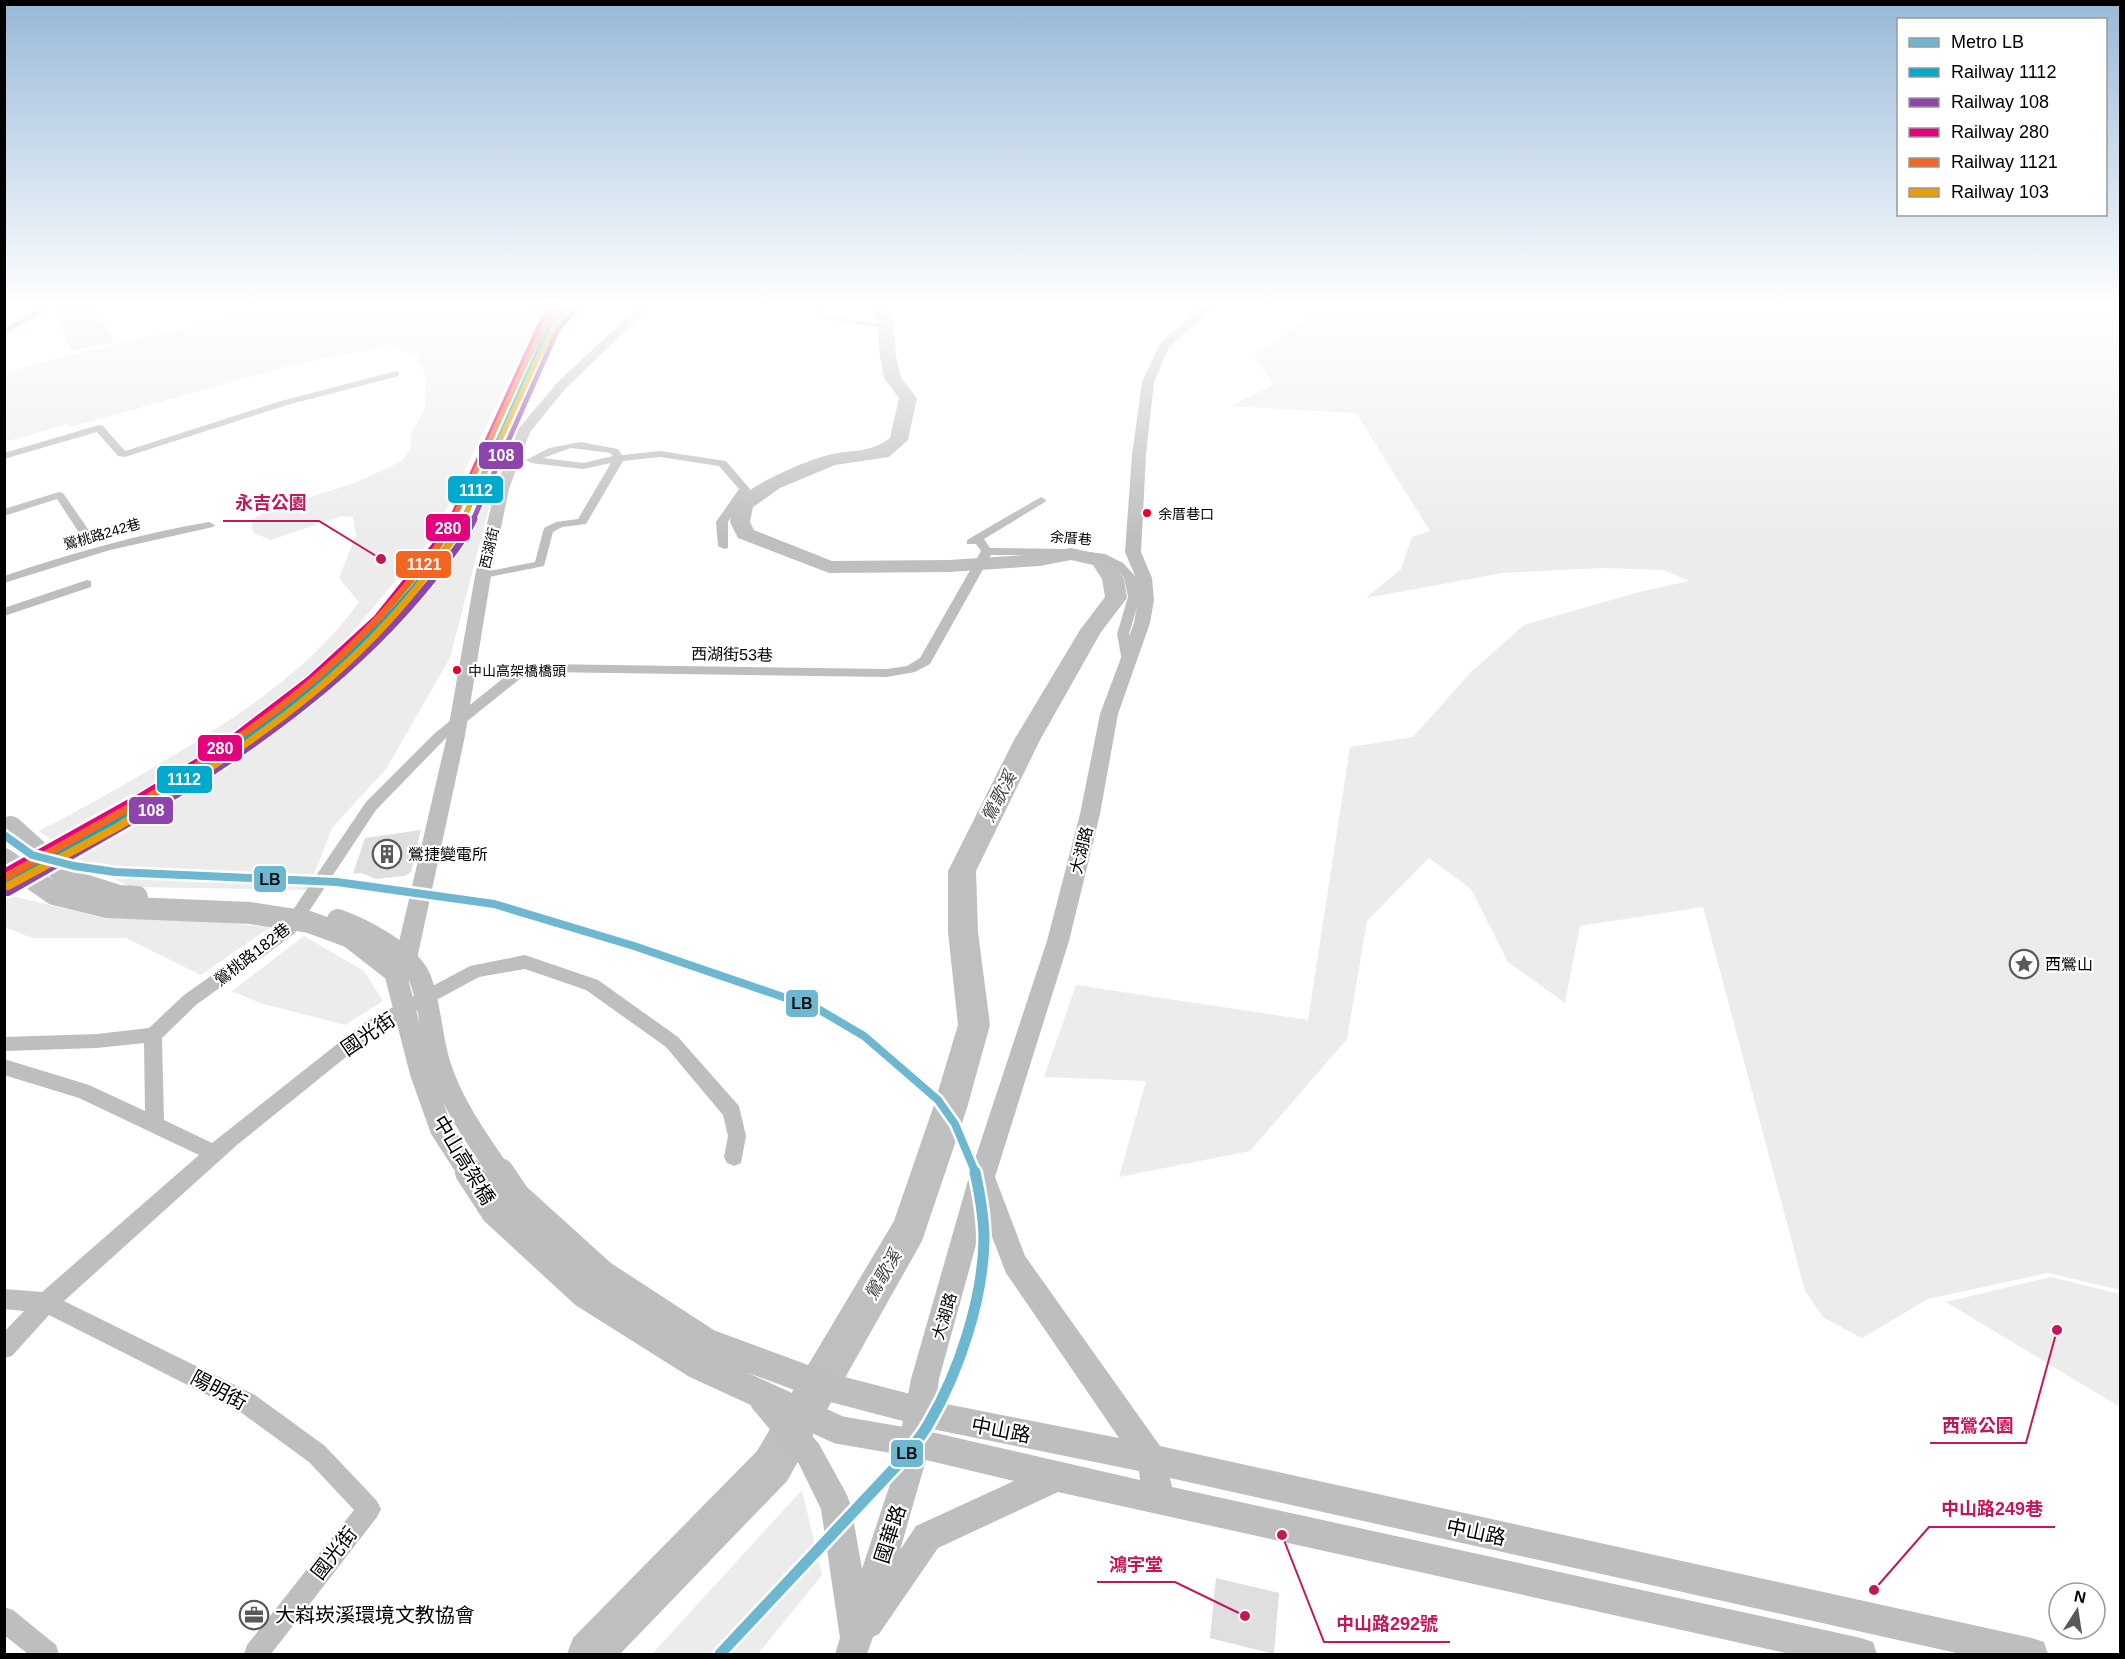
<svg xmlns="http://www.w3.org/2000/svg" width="2125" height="1659" font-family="Helvetica,'Noto Sans TC',sans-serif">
<rect width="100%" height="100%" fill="#fff"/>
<path fill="#ececec" d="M289 304H530L543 315 509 380 432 538 349 636 307 676 254 717 158 782 54 842 39 831C92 804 143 774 194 743 256 704 316 662 359 602L339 578 356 535 353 517 342 516 271 540 254 533 251 526 256 517 269 510 355 483 402 461 411 447 410 436 425 409 426 376 417 356 389 345 283 367 71 427 67 424 5 442V373L57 358Z
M1330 304H1863L2058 318 2051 304H2120V1290L2048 1273 1928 1299 1862 1338 1824 1318 1805 1291 1703 907 1580 926 1565 1003 1508 962 1471 889 1429 858 1367 921 1347 1039 1250 1151 1119 1177 1146 1081 1044 1077 1076 985 1308 1020 1350 747 1413 737 1472 671 1524 625 1643 591 1689 581 1664 570 1602 568 1503 573 1366 598 1401 569 1412 537 1430 531 1356 413 1231 406 1273 385 1254 355Z
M496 481 450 658 386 769 332 828 308 890 130 887 72 857 201 783 333 688 396 621 451 549 490 482Z
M4 894 103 918 176 919 270 927 201 975 126 938H32L5 927Z
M304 936 364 971 383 1001 345 1025 260 1003 232 991Z
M2051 1277 2120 1294V1407L1946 1302Z
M802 1490 822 1575 758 1654H652Z"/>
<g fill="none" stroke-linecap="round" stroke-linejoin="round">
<path stroke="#bfbfbf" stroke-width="3" d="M816 304 824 317 887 327"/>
<path fill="#bfbfbf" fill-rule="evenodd" d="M876 304H892L887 311 893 317 896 356 901 378 917 398 908 440 889 457 835 465 780 488 753 507 750 522 754 530 832 561 949 560 1040 554 1071 548 1108 556 1124 579 1127 598 1101 632 1040 740 976 871 978 932 990 1025 967 1108 922 1241 787 1481 620 1654H567L573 1638 757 1451 894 1221 933 1108 958 1025 948 932V871L1014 740 1080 630 1105 597 1102 579 1093 565 1071 560 1040 566 949 572 829 573 738 538 730 522 733 505C746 486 805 461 828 455 853 449 869 454 890 438L899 398 884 378 880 356 877 319 870 312Z"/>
</g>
<path fill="#dfdfdf" d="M61 304H91L115 342 71 351 54 310Z
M421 830 411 872 405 876 376 879 361 873 353 874 365 838Z
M1216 1578 1279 1593 1274 1654 1210 1638Z"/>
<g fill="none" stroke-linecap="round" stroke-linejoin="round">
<path fill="#bebebe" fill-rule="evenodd" d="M396 371 399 372V376L287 405 125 457 118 456 97 432 4 459V453L99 425 103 426 125 451 281 401Z
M581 442 618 449 622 455 660 451 726 461 750 489 728 522V548L724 549 718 546 716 522 739 489 719 466 660 457 623 461 586 524 562 527 553 532 544 566 479 579V573L535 562 544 528 556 522 578 519 611 463 583 469 531 463 526 460 549 448ZM571 448 610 453 613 456 583 463 543 458Z
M59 492 63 493 90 532 88 534H80L57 499 4 516V509Z
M1041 497 1046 500 1045 502 984 539 990 548 1065 549 1105 554 1123 563 1136 577 1140 597 1129 634 1134 661 1133 664H1123L1122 661 1117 634 1128 597 1124 578 1115 567 1102 560 1065 555H991L930 664 915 672 887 677 544 672 526 674 445 739 376 810 294 934 196 1005 162 1038 164 1120 212 1143 365 1022 470 966 525 955 598 980 678 1037 739 1106 746 1136 741 1163 734 1166 727 1163 724 1157 728 1136 723 1115 666 1047 586 990 525 969 479 977 377 1032 237 1145 64 1301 255 1395 325 1446 377 1501 381 1509 377 1517 271 1654H244L247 1645 354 1510 309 1462 239 1411 49 1315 12 1356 4 1358V1332L24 1311 4 1309V1289L42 1292 199 1155 79 1098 4 1075V1059L89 1085 145 1111 144 1043 97 1048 4 1051V1037L97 1034 149 1028 184 995 282 926 366 802 435 733 517 667 544 664 887 669 907 666 920 658 981 551 976 544H967V540Z
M209 522 215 525 213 527 110 550 4 583V576C72 553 139 534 209 522Z
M87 580 91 581V587L4 616V608Z
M4 1607 13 1610 56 1645 59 1654H28L4 1635Z"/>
<path fill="#bebebe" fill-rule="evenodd" d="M641 304H653L565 389 530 432 509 489 491 576 465 736 417 959C410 971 403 981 388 976L385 970 396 955 447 736 475 576 495 489 519 428 557 383Z
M1206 304H1218L1169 347 1154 382 1146 455 1141 552 1152 578 1154 600 1150 623 1118 714 1100 814 1069 941 995 1177 1025 1256 1160 1446 2032 1638 2044 1642 2048 1654H1961L1170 1478 1172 1487 1861 1638 1873 1642 1877 1654H1790L1058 1492 938 1548 879 1634 873 1637 867 1654H835L840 1638 821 1509 799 1464 752 1408 748 1398 752 1388 762 1384 772 1388 819 1444 847 1495 851 1506 862 1569 892 1478 911 1379 969 1177 1047 941 1080 814 1100 714 1134 623 1138 600 1136 578 1125 552 1132 455 1142 382 1160 343ZM984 1216 1006 1273 1119 1438 936 1402 939 1379ZM932 1429 1139 1471 1140 1480 931 1432ZM926 1460 1014 1481 916 1526 900 1550Z"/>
<path fill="#b8b8b8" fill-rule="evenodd" d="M45 304H59L4 337V327Z"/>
<path stroke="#bebebe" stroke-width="22" d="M11 827 71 881 119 896 137 897
M4 859 54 894 107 907 250 913 309 922 350 937 395 972 421 1073 441 1129 470 1174
M338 920C363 929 412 954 421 981 431 1008 431 1039 440 1066 453 1106 477 1139 501 1174"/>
<path stroke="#bebebe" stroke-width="28" d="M469 1172 495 1212 584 1294 695 1364 839 1430 915 1443
M500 1172 517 1197 602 1274 708 1343 824 1386 920 1411"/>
<g stroke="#fff" stroke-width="8">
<path id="rail-1-far2" d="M463 520 550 324 568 304"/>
</g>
<g stroke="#fff" stroke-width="10">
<path id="rail-1-far1" d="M145 803C248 740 350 670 425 575 439 557 454 540 464 519"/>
</g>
<g stroke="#fff" stroke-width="13">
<path id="rail-1" d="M4 884 148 801"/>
</g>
<g stroke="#fff" stroke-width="8">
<path id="rail-2-far2" d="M473 520 558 329 575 310"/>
</g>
<g stroke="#fff" stroke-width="10">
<path id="rail-2-far1" d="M163 803C263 742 360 671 433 579 448 559 464 541 474 519"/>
</g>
<g stroke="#fff" stroke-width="13">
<path id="rail-2" d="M8 892 166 801"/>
</g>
<g stroke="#fff" stroke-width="8">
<path id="rail-3-far2" d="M451 520 542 320 556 304"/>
</g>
<g stroke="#fff" stroke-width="10">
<path id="rail-3-far1" d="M130 803 220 748 309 680 377 618 446 532 452 519"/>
</g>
<g stroke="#fff" stroke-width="13">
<path id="rail-3" d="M4 873 133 801"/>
</g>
<g stroke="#fff" stroke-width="8">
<path id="rail-4-far2" d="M453 520 528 358 546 325 562 304"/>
</g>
<g stroke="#fff" stroke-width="10">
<path id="rail-4-far1" d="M139 803C239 740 332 678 407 585 424 564 442 544 454 519"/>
</g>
<g stroke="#fff" stroke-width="13">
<path id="rail-4" d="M4 878 141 801"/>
</g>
<g stroke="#fff" stroke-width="8">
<path id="rail-5-far2" d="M463 520 536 362 554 329 569 310"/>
</g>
<g stroke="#fff" stroke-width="10">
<path id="rail-5-far1" d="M156 803C253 742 343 680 415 590 433 566 451 545 464 519"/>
</g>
<g stroke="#fff" stroke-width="13">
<path id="rail-5" d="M8 886 119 826 159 801"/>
</g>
<use href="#rail-1-far2" stroke="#00a9ce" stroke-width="5"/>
<use href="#rail-1-far1" stroke="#00a9ce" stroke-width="7"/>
<use href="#rail-1" stroke="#00a9ce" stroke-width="8"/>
<use href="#rail-2-far2" stroke="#8e44ad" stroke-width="5"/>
<use href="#rail-2-far1" stroke="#8e44ad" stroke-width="7"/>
<use href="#rail-2" stroke="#8e44ad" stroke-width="8"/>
<use href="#rail-3-far2" stroke="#e5007d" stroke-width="5"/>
<use href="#rail-3-far1" stroke="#e5007d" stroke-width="7"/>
<use href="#rail-3" stroke="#e5007d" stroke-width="8"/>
<use href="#rail-4-far2" stroke="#f26522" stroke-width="5"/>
<use href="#rail-4-far1" stroke="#f26522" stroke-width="7"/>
<use href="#rail-4" stroke="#f26522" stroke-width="8"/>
<use href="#rail-5-far2" stroke="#eb9e00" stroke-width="5"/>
<use href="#rail-5-far1" stroke="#eb9e00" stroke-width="7"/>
<use href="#rail-5" stroke="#eb9e00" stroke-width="8"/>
<g stroke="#fff" stroke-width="8">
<path id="metro-1-far2" d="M4 332 51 304"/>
</g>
<g stroke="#fff" stroke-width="13">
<path id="metro-1-far1" d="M4 835 32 855 74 866 115 872 337 882 494 904 634 946 818 1009 864 1036 938 1100 955 1124 976 1174"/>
</g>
<g stroke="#fff" stroke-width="16">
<path id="metro-1" d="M720 1654 902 1460C911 1448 922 1436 929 1423 959 1372 983 1299 984 1240 984 1217 980 1195 975 1172"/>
</g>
<use href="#metro-1-far2" stroke="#6db7d0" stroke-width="5"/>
<use href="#metro-1-far1" stroke="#6db7d0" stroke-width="8"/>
<use href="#metro-1" stroke="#6db7d0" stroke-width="11"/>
</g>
<linearGradient id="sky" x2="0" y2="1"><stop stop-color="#97b8d8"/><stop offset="0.57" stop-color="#fff"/><stop offset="1" stop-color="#fff" stop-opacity="0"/></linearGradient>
<rect width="2125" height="536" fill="url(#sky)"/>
<defs>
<g id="building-ring" transform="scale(1.5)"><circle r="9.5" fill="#fff" stroke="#595959" stroke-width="1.5"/><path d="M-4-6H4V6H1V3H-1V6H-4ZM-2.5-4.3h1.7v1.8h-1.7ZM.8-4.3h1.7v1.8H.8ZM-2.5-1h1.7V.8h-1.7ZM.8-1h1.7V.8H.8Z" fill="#595959"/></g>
<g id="sight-ring" transform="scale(1.5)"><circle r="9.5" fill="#fff" stroke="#595959" stroke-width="1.5"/><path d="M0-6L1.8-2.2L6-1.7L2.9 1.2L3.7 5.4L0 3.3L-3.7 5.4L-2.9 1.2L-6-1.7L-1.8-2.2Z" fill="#595959"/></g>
<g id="office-ring" transform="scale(1.5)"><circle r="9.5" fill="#fff" stroke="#595959" stroke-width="1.5"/><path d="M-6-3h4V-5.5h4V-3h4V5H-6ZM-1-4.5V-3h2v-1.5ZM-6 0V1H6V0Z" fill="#595959"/></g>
</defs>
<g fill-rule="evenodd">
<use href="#building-ring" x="387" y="854"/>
<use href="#sight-ring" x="2024" y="964"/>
<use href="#office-ring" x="254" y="1615"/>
</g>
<g fill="#e4002b" stroke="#fff" stroke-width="2">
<circle cx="1147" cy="513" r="5"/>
<circle cx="457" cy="670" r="5"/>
</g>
<g text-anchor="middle" stroke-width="4.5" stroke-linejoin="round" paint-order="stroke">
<g font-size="14" fill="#000" stroke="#fff" text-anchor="start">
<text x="1158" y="519">余厝巷口</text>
<text x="468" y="676">中山高架橋橋頭</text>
</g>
<g font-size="14" fill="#000" stroke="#fff">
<text transform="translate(102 534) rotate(-16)" y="5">鶯桃路242巷</text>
<text transform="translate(1071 538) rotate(5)" y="5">余厝巷</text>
<text transform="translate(489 548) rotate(-77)" y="5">西湖街</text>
</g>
<g font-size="16" fill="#000" stroke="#fff">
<text transform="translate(732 654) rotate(1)" y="6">西湖街53巷</text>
<text transform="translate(1081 850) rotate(-76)" y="6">大湖路</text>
<text transform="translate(252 954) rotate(-38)" y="6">鶯桃路182巷</text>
<text transform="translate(944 1316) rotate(-73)" y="6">大湖路</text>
</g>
<g font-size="16" fill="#000" stroke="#fff" text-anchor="start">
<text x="408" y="860">鶯捷變電所</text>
<text x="2045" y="970">西鶯山</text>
</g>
<g font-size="18" font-style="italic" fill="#444" stroke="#fff">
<text transform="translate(999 797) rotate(-63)" y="6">鶯歌溪</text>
<text transform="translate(883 1275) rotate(-60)" y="6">鶯歌溪</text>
</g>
<g font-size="20" fill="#000" stroke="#fff">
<text transform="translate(368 1034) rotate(-34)" y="7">國光街</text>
<text transform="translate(464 1160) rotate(59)" y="7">中山高架橋</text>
<text transform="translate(219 1390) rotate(28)" y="7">陽明街</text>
<text transform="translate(1001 1430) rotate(11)" y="7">中山路</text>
<text transform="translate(1476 1532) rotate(12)" y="7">中山路</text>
<text transform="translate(890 1534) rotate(-72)" y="7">國華路</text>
<text transform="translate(334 1553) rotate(-52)" y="7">國光街</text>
</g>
<g font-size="20" fill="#000" stroke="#fff" text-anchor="start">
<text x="275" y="1622">大嵙崁溪環境文教協會</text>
</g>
</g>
<path fill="none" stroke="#c2185b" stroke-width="2" d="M381 559L319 521H223M2057 1330L2026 1443H1930M1874 1590L1929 1527H2055M1245 1616L1175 1582H1097M1282 1535L1324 1642H1450"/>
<g fill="#c2185b" stroke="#fff" stroke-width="2">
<circle cx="381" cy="559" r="6"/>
<circle cx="2057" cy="1330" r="6"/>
<circle cx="1874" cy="1590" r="6"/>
<circle cx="1245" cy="1616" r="6"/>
<circle cx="1282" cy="1535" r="6"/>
</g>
<g font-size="18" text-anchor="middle" font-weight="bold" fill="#c2185b" stroke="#fff" stroke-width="4.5" stroke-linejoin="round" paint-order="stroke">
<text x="271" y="509">永吉公園</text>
<text x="1978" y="1432">西鶯公園</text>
<text x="1992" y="1515">中山路249巷</text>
<text x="1136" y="1571">鴻宇堂</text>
<text x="1387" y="1630">中山路292號</text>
</g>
<g stroke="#fff" stroke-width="2">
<rect x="478" y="441" width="46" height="29" rx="6" fill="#8e44ad"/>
<rect x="447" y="475" width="57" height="29" rx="6" fill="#00a9ce"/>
<rect x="425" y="513" width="46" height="29" rx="6" fill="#e5007d"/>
<rect x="395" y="550" width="57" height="29" rx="6" fill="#f26522"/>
<rect x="197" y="734" width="46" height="28" rx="6" fill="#e5007d"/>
<rect x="156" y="765" width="57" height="29" rx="6" fill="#00a9ce"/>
<rect x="128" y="796" width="46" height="29" rx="6" fill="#8e44ad"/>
<rect x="253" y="865" width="34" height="28" rx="6" fill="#6db7d0"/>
<rect x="785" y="989" width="34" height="29" rx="6" fill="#6db7d0"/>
<rect x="890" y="1439" width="34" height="29" rx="6" fill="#6db7d0"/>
</g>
<g font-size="16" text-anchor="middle" font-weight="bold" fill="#fff">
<text x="501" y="461">108</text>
<text x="476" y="496">1112</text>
<text x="448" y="534">280</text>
<text x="424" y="570">1121</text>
<text x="220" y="754">280</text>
<text x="184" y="785">1112</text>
<text x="151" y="816">108</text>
</g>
<g font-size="16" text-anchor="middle" font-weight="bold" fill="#111">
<text x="270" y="885">LB</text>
<text x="802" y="1009">LB</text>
<text x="907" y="1459">LB</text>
</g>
<rect width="2125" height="1659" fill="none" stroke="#000000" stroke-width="12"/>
<rect x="1897" y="18" width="210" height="198" fill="#ffffff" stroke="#999999" stroke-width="1.5"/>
<rect x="1909" y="38" width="30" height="9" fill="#6db7d0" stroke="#999999" stroke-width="1.5"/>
<text x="1951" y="48" font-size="18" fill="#000000">Metro LB</text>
<rect x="1909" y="68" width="30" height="9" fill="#00a9ce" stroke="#999999" stroke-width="1.5"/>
<text x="1951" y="78" font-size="18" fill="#000000">Railway 1112</text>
<rect x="1909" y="98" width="30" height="9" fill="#8e44ad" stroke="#999999" stroke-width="1.5"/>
<text x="1951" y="108" font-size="18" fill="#000000">Railway 108</text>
<rect x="1909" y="128" width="30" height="9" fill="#e5007d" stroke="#999999" stroke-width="1.5"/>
<text x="1951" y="138" font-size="18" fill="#000000">Railway 280</text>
<rect x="1909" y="158" width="30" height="9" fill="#f26522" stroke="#999999" stroke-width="1.5"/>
<text x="1951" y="168" font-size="18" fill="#000000">Railway 1121</text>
<rect x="1909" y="188" width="30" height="9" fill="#eb9e00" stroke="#999999" stroke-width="1.5"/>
<text x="1951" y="198" font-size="18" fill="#000000">Railway 103</text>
<g transform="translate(2077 1611) rotate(12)"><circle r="28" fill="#ffffff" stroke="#999999" stroke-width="1.5"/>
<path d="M0-4.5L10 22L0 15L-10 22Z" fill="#595959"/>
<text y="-9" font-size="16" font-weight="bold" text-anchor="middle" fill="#000000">N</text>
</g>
</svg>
